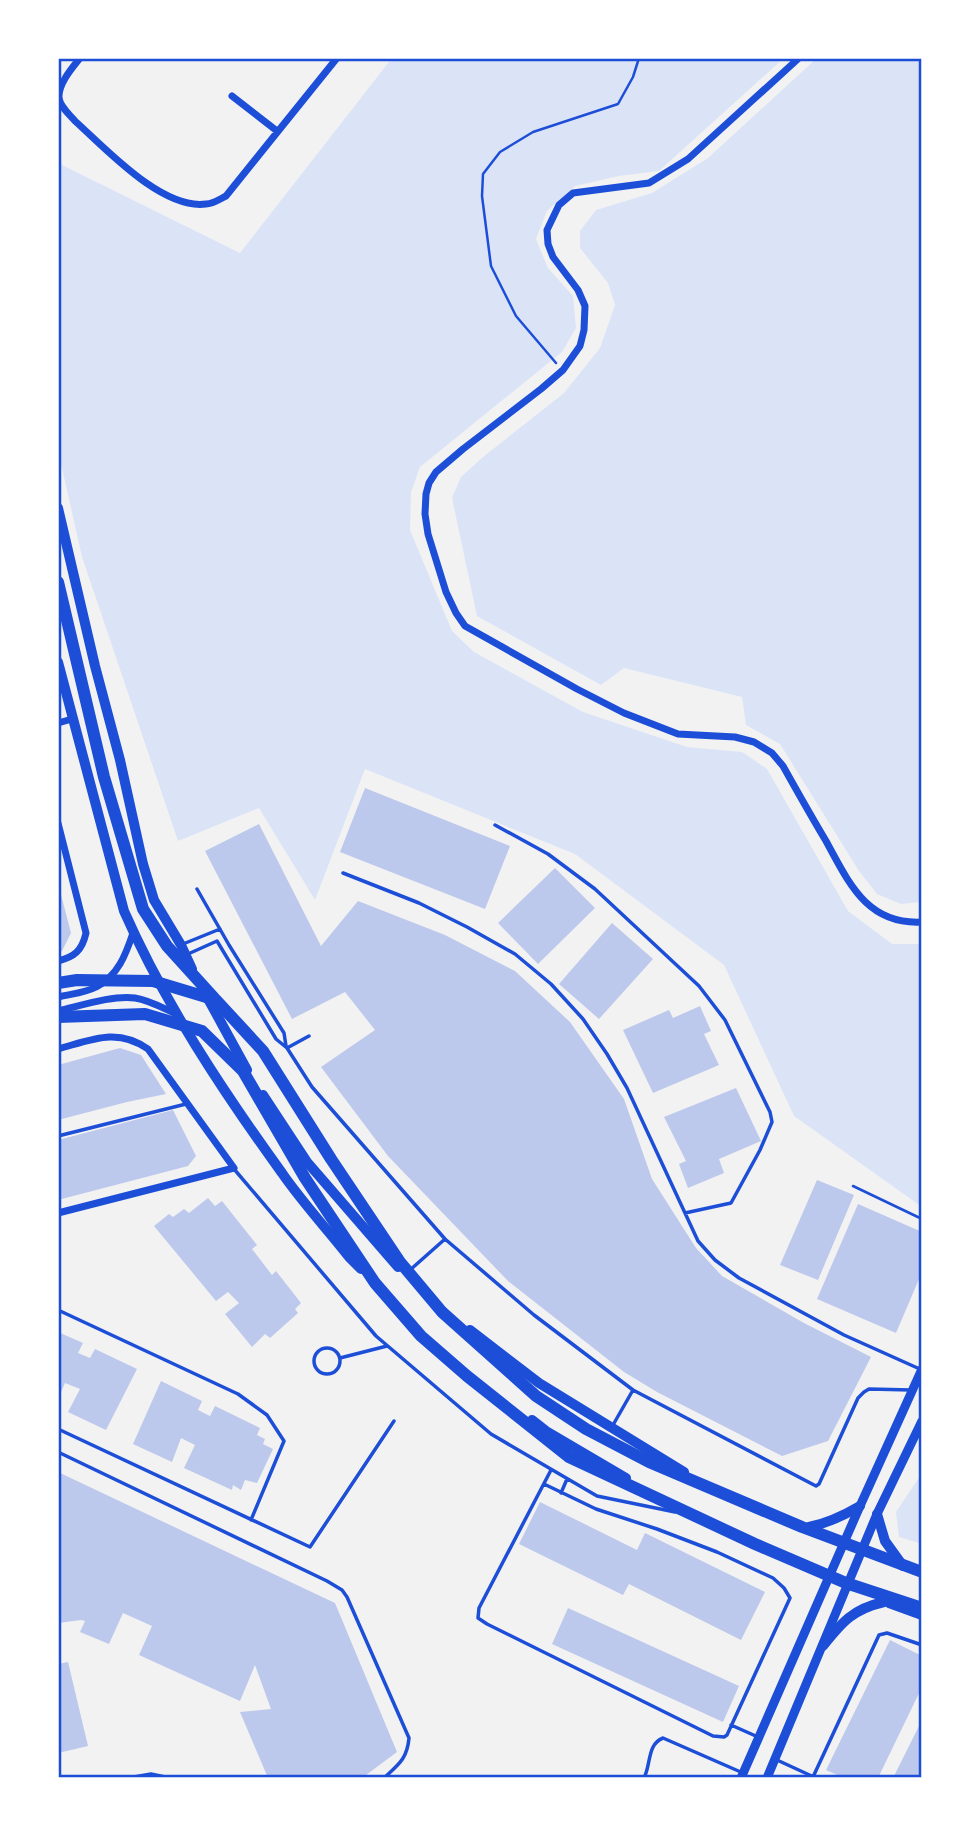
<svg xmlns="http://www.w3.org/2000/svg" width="980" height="1836" font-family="Signika,sans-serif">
<rect width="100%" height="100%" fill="#f2f2f2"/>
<path fill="#dbe4f7" d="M392 58H784L659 171 619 176 575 186 547 211 536 239 548 268 573 296 576 328 562 352 420 467 411 492 410 530 452 631 474 652 583 712 687 747 742 752 767 769 848 911 892 944H922V1207L794 1116 724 965 575 854 365 769 315 900 259 808 178 841 82 557 58 450V163L240 253Z
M817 58H922V902L901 904 877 894 859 871 780 744 746 725 742 697 624 668 601 685 477 616 452 498 461 477 483 457 564 393 600 348 615 305 608 283 580 248V231L596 210 652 193 708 158Z
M922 1473V1544L899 1537 896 1512Z"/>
<path fill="#bdc9ec" d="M365 788 510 846 485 909 340 852Z
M259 824 321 946 358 901 445 935 515 971 570 1022 624 1099 652 1179 696 1248 722 1276 804 1323 871 1357 828 1441 782 1456 657 1392 624 1372 508 1281 388 1156 321 1067 375 1030 345 992 292 1019 205 851Z
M555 868 595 908 538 964 498 923Z
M58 883 71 933 62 951 58 952Z
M612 923 653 959 599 1019 559 984Z
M700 1006 711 1031 704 1034 719 1065 653 1093 623 1030 669 1010 673 1018Z
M120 1048 141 1055 166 1094 127 1102 58 1120V1065Z
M736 1088 761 1141 719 1159 724 1173 688 1188 679 1164 686 1161 664 1117Z
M173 1110 196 1156 188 1166 58 1200V1140Z
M817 1180 854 1195 818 1280 780 1265Z
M208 1198 215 1206 222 1201 257 1245 252 1249 272 1275 276 1271 301 1303 295 1309 298 1313 270 1338 265 1334 252 1347 225 1314 239 1303 228 1292 216 1301 154 1226 169 1214 173 1217 184 1209 189 1213Z
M858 1204 922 1232V1272L896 1333 817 1299Z
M58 1332 83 1343 78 1353 90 1358 95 1349 137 1369 106 1430 68 1412 80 1389 65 1383 58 1399Z
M161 1381 202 1401 198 1410 210 1416 215 1406 260 1428 257 1435 265 1439 263 1444 273 1449 257 1483 245 1480 241 1490 233 1485 232 1490 184 1468 195 1445 181 1438 172 1462 133 1444Z
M58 1472 335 1603 397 1752 362 1778H268L240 1712 271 1709 255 1665 240 1701 139 1655 152 1626 123 1613 109 1644 80 1632 85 1621 81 1620 58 1623Z
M540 1502 637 1550 645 1533 765 1592 741 1640 629 1584 623 1595 519 1544Z
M568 1608 739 1686 723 1722 552 1644Z
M890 1640 922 1656V1687L878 1778H844L826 1770Z
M68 1662 88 1746 58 1753V1664Z
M922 1720V1778H893Z"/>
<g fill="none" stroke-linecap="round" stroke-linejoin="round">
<path stroke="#1d4ed8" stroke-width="2.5" d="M556 363 516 316 491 266 482 196 483 174 500 152 533 132 618 104 633 77 639 58
M853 1186 922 1219"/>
<path stroke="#1d4ed8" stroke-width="3.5" d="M495 825 548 854 595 889 699 986 725 1020 770 1112 772 1122 760 1150 731 1203 685 1213
M343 873 419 903 467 927 515 954 551 984 583 1019 607 1054 627 1088 698 1241 715 1260 739 1278 844 1335 922 1370
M197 889 229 945 284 1033 286 1046
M183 944 220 929
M188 954 217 941 276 1039 287 1048 312 1087 445 1239 534 1315 633 1390 816 1486 819 1484 858 1398 864 1392 869 1389 911 1390
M287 1048 309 1036
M58 1136 186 1104
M234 1169 376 1336 491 1434 597 1496 675 1512
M410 1270 445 1239
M58 1310 238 1394 267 1415 284 1441 251 1520
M314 1361a13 13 0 1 1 26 0a13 13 0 1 1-26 0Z
M340 1358 387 1346
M613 1425 633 1390
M58 1429 310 1547 394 1421
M58 1452 327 1581 342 1590 347 1597 409 1738C407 1759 399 1764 384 1778
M544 1484 596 1509 657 1529 717 1552 773 1578 784 1588 790 1598 727 1735 724 1737 713 1736 487 1624 478 1618 479 1608 551 1470
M561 1493 567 1479
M731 1725 758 1737
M777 1760 816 1778
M813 1777 879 1635 887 1633 922 1645
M128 1778 151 1774 170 1778
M644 1778C651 1765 647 1744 663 1738L743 1773"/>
<path stroke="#1d4ed8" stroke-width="7" d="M80 58C72 68 58 84 59 98 60 107 70 115 75 121 106 149 162 210 206 204 213 204 220 199 226 196L337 58
M799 58 688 159 649 183 573 193 559 205 547 230 548 244 553 257 578 290 585 306 584 330 580 346 563 370 541 389 463 449 436 472 429 483 426 494 425 514 428 534 446 592 456 613 465 626 577 689 624 713 678 734 735 737 754 742 772 753 783 766C797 791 811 816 826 841 849 883 867 925 922 922
M232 96 277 131
M58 723 72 719
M58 823 86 933C82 951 74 957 58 961
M58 997C70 994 85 993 96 987 118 976 126 954 133 933
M58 1011C80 1006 112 995 135 998 149 1000 163 1008 176 1014
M58 1049C91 1040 117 1027 148 1049L234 1168 58 1213"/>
<path stroke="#1d4ed8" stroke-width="9" d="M741 1778 860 1506 922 1369
M767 1778 877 1514 922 1421"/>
<path stroke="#1d4ed8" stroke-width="10" d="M58 508 95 666 120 760 143 864 154 900 181 945 192 969
M58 662 124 911C165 1004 222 1090 282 1173 302 1202 327 1229 349 1257L361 1269
M206 995 247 1070
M263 1095 307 1162 398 1267
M470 1330 539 1383 684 1472
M532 1420 546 1431 626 1478
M877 1514 885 1541 903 1566
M809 1527C828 1523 843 1516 860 1506
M889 1603 922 1615
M823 1646C842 1622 853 1609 884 1602"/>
<path stroke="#1d4ed8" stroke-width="12" d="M58 582 104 777 143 909 167 946 215 999
M58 983 77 980 153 981 216 1000 263 1051 331 1159 400 1262 442 1312 536 1396 586 1429 649 1462 802 1527 922 1572
M58 1017 145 1014 202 1031 243 1071 305 1178 375 1283 421 1336 467 1376 569 1457 755 1544 846 1583 922 1608"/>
</g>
<rect width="980" height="1836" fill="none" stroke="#ffffff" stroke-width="119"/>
<rect x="60" y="60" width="860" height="1716" fill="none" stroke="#1d4ed8" stroke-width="2.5"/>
</svg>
